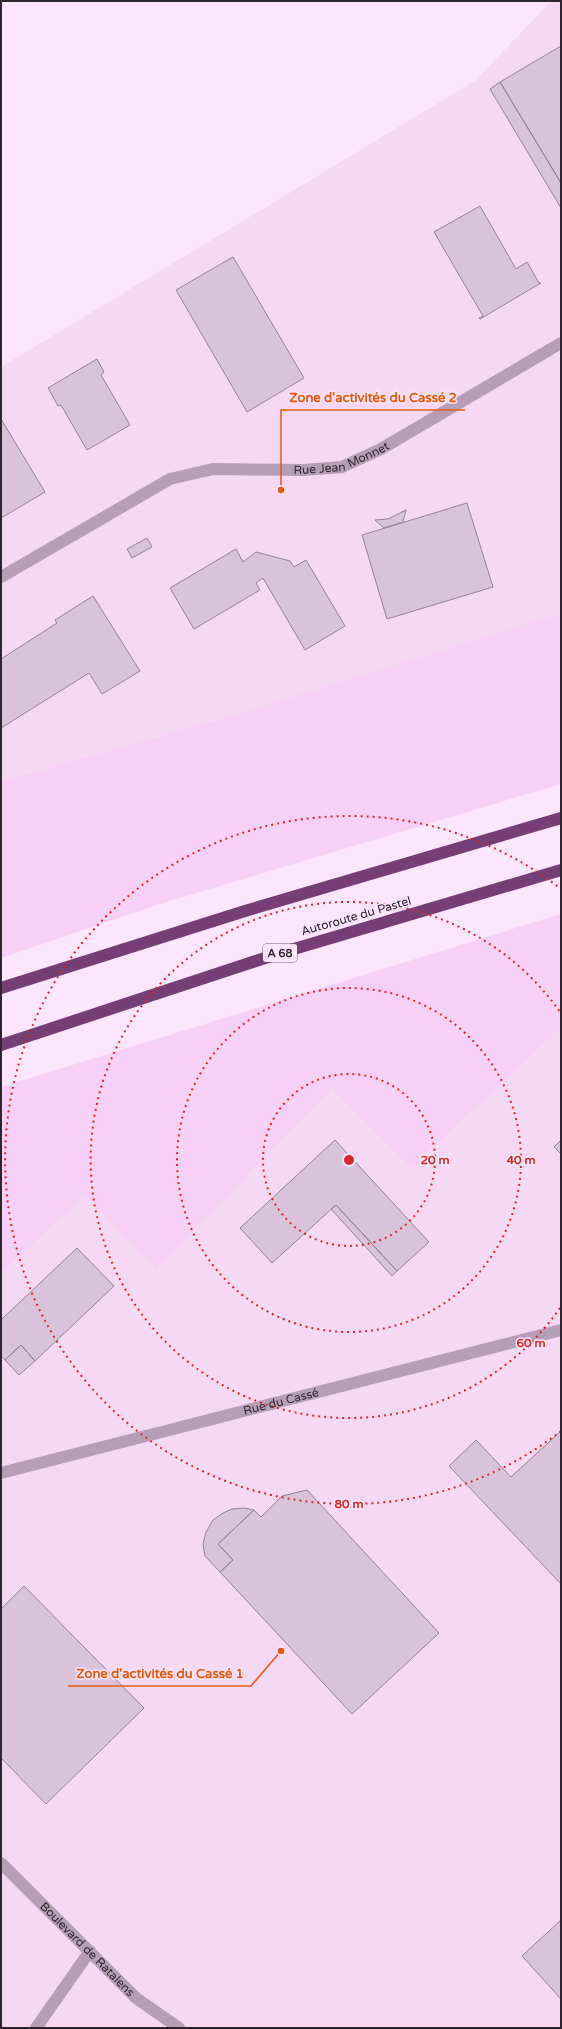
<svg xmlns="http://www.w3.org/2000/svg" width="562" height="2029" font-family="'Varela Round',sans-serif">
<rect width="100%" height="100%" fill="#fde6fd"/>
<path fill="#f6d8f5" d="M551 1H561V613L221 719 1 781V367L476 80Z
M561 1028V2028H1V1273L85 1196 156 1269 332 1089 411 1168Z"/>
<path fill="#f8cff7" d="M561 613V784L163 903 1 958V781L221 719Z
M561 914V1028L411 1168 332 1089 156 1269 85 1196 1 1273V1087Z"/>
<path fill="#dac3da" stroke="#968095" d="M561 46V183L500 82Z
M500 82 561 183V208L490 89Z
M480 206 516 269 527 262 539 283H541L480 319 479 318 483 316 434 232Z
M233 257 304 378 247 412 176 290Z
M97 359 104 372 101 375 130 425 87 450 61 405 58 406 48 388Z
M1 419 45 492 1 518Z
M467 503 493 587 387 619 362 535Z
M406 510 403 522 384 528 375 520 388 519Z
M147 538 152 547 132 558 127 549Z
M236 549 243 562 256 552 290 561 294 567 306 560 345 626 305 650 263 578 256 583 260 590 194 629 170 588Z
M93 596 140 671 102 694 89 673 1 728V659L57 623 55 620Z
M335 1140 429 1242 397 1271 336 1205 272 1263 240 1228Z
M561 1140V1154L554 1147Z
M336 1205 397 1271 392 1276 331 1209Z
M77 1248 114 1286 35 1361 21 1345 5 1360 1 1356V1320Z
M21 1345 35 1361 19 1375 5 1360Z
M561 1431V1584L449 1466 476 1440 511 1477Z
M307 1490 439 1633 352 1714 220 1572 233 1560 218 1544 254 1510 261 1517 282 1496Z
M244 1508 254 1510 218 1544 233 1560 220 1572 205 1556 203 1544 206 1532 213 1520 223 1513 232 1509Z
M24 1586 144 1708 46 1804 1 1758V1609Z
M561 1920V1999L522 1956Z"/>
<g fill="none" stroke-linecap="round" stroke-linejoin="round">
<path stroke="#b89db7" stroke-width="12" d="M36 2028 90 1951"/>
<g stroke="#b89db7" stroke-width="12">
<path id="s1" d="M1 577 170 479 213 469 303 470 342 467 381 449 561 343"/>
<path id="s2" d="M1 1473 561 1330"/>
<path id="s3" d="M1 1863 136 1998 179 2028"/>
</g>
<path stroke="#763e76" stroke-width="12" d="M1 988 245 911 561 818
M1 1045 277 954 561 870"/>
</g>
<g fill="none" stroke="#d62828" stroke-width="2" stroke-dasharray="2 4">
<circle cx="349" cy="1160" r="86"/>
<circle cx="349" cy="1160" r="172"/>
<path d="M560 1308A258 258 0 1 1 560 1012"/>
<path d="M561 1431A344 344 0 1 1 561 889"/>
</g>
<g text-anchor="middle" stroke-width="3" stroke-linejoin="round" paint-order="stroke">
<rect fill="#fde6fd" stroke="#6c5f6c" stroke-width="1" x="263" y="944" width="34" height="18" rx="3"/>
<g font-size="11" font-weight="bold" fill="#2e252e">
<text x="280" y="957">A 68</text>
</g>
<g font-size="12" fill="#2e252e" stroke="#fde6fd">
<text dy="4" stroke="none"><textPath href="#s1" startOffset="370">Rue Jean Monnet</textPath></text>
<text transform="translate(356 916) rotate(-16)" y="4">Autoroute du Pastel</text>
<text dy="4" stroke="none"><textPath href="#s2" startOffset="289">Rue du Cassé</textPath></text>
<text dy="4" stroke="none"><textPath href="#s3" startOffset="122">Boulevard de Ratalens</textPath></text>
</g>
</g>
<circle cx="349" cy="1160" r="6" fill="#d62828" stroke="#fde6fd" stroke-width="2"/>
<g font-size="12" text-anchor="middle" font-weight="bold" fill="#d62828" stroke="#fde6fd" stroke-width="3" stroke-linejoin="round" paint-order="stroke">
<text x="435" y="1164">20 m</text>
<text x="521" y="1164">40 m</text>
<text x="531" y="1347">60 m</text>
<text x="349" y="1508">80 m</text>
</g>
<path fill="none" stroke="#e8590c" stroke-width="1.5" d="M281 490L281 410H465M281 1651L251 1686H68"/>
<g fill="#e8590c" stroke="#fde6fd" stroke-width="1.5">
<circle cx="281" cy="490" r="4"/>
<circle cx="281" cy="1651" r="4"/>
</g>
<g font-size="13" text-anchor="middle" font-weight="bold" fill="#e8590c" stroke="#fde6fd" stroke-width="3" stroke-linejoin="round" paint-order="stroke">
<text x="373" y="402">Zone d'activités du Cassé 2</text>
<text x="160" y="1678">Zone d'activités du Cassé 1</text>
</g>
<rect width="562" height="2029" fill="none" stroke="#2e252e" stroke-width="4"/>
</svg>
